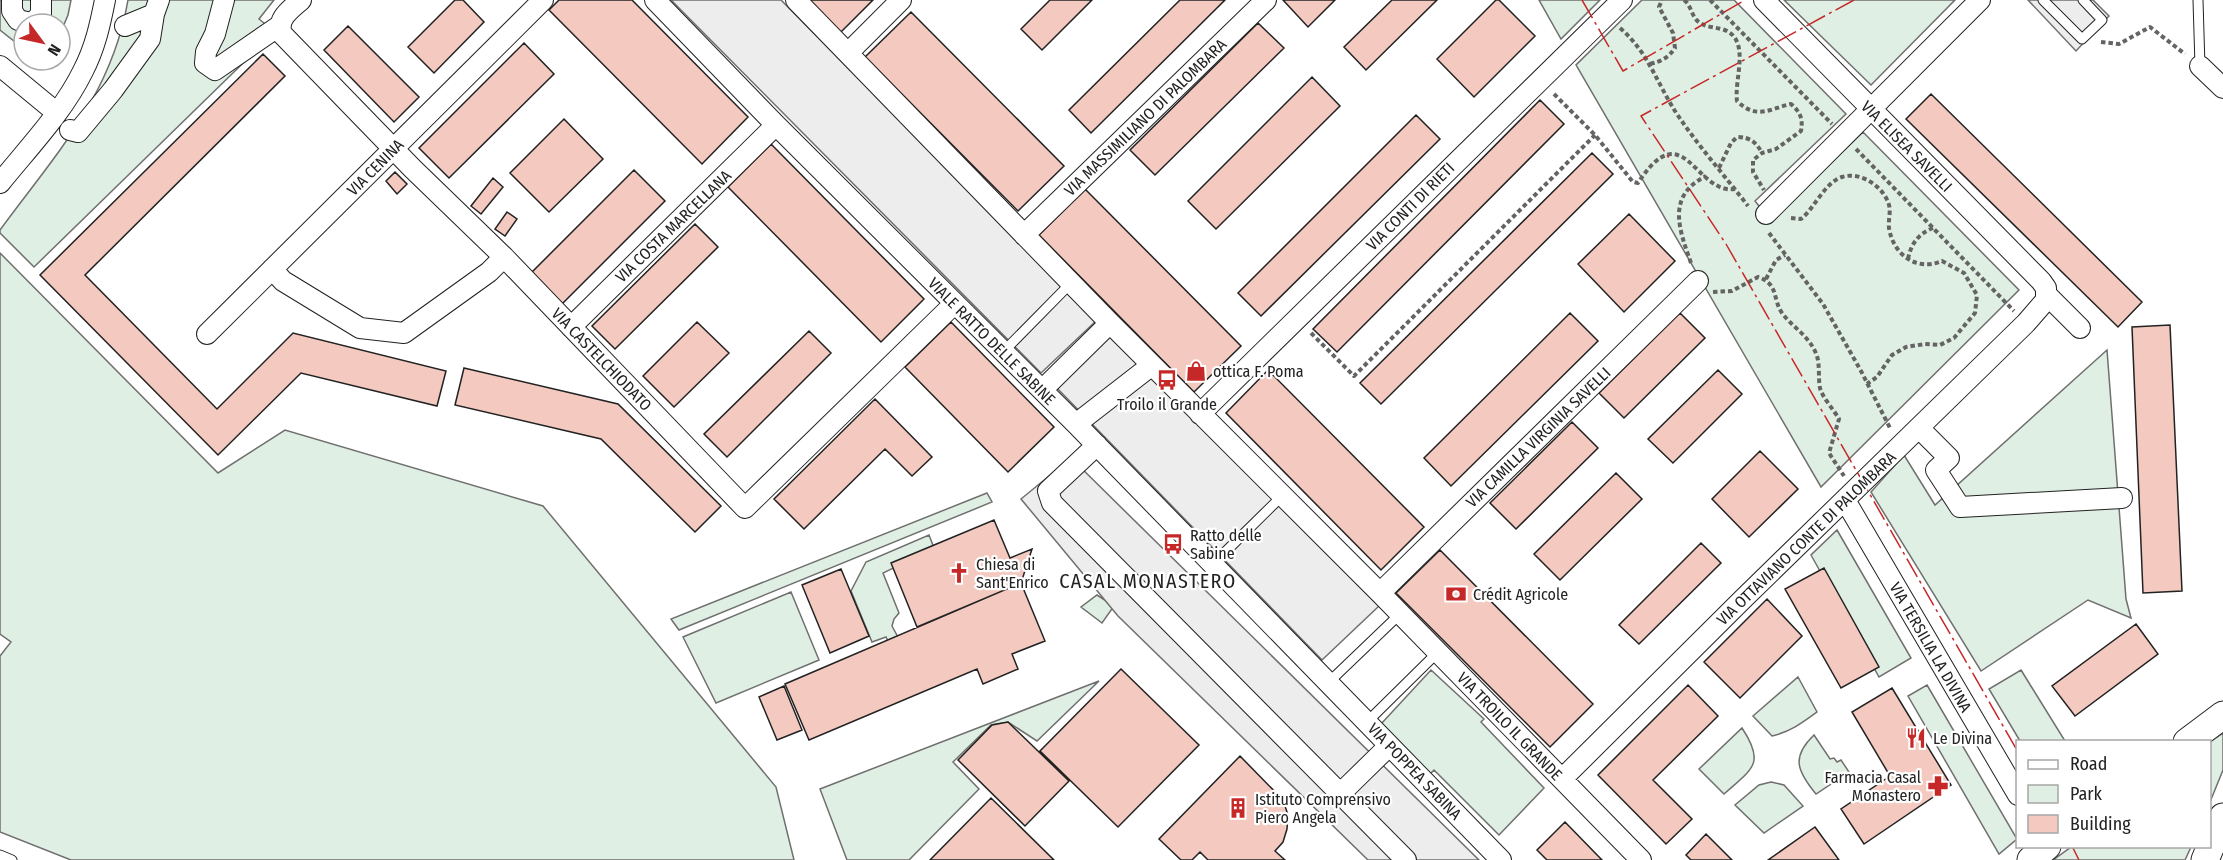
<svg xmlns="http://www.w3.org/2000/svg" width="2223" height="860" font-family="'Fira Sans Condensed',sans-serif">
<rect width="100%" height="100%" fill="#fff"/>
<path fill="#e0efe3" stroke="#6f6f6f" stroke-width="1.5" d="M0 0H71L68 15 60 34V24H24V49L0 30Z
M128 0H274L259 19 275 32 34 267 0 233V230C55 155 112 95 128 0Z
M1539 0H1600L1561 39Z
M1642 0H1734L1846 114 1755 201 1771 221 1863 132 2019 290 1821 487 1576 65Z
M1784 0H1955L1871 85Z
M0 253 218 473 285 430 543 506 776 787 794 860H71L0 832V656L11 642 0 634Z
M2107 350 2126 599 2131 618 2088 600 1981 671 1871 492 1904 455 1935 505Z
M987 493 992 502 679 630 671 619Z
M1837 530 1911 658 1879 677 1811 555Z
M929 535 934 548 883 573 899 613 894 619 892 626 900 641 890 646 886 637 872 642 851 591 866 562Z
M791 592 819 660 716 703 683 637Z
M1097 595 1114 606 1102 623 1081 607Z
M1431 670 1484 719 1481 722 1544 788 1499 835 1434 770 1429 775 1381 724Z
M2021 670 2065 741H2020L1989 689Z
M1798 677 1817 712C1802 723 1790 732 1772 736L1753 716Z
M1099 681 1037 741 1008 722 991 725 953 762 979 789 909 860H847L820 789Z
M1927 685 2017 839 1999 854 1908 696Z
M1742 728C1766 764 1752 769 1724 794L1699 769Z
M2223 733V770L2210 802V742Z
M1814 735 1830 759 1834 758 1837 762 1841 760 1849 772 1816 794C1797 771 1791 757 1814 735Z
M1771 782 1784 785 1803 806 1764 833 1735 805 1759 785Z
M2071 847V846L2191 847 2185 860H2053Z"/>
<path fill="#ededed" stroke="#6f6f6f" stroke-width="1.5" d="M671 0H781L1097 320 1041 373Z
M2028 0H2093L2109 16 2076 51Z
M1111 335 1379 606 1322 660 1055 386Z
M1071 458 1479 860H1368L1118 616 1021 499Z"/>
<path fill="#f3c9c0" stroke="#222" stroke-width="1.5" d="M455 0H463L484 22 434 73 408 47Z
M559 0H632L748 117 702 164 549 10Z
M802 0H873L837 36Z
M1050 0H1092L1042 50 1021 29Z
M1180 0H1225L1091 133 1069 110Z
M1283 0H1335L1308 27Z
M1392 0H1437L1366 70 1344 47Z
M1496 0H1499L1535 36 1474 97 1437 59Z
M911 12 1064 166 1018 211 865 57Z
M1258 23 1284 48 1155 175 1130 150Z
M348 26 419 97 394 122 324 50Z
M524 43 554 74 449 178 419 148Z
M263 54 285 76 85 275 217 409 293 333 446 371 437 406 301 373 218 455 40 275Z
M1312 77 1340 106 1216 229 1188 201Z
M1931 94 2142 302 2118 327 1906 119Z
M1540 100 1564 124 1337 352 1313 329Z
M1416 115 1440 139 1261 316 1238 293Z
M564 119 603 159 549 212 510 173Z
M771 144 924 299 881 342 728 187Z
M1592 153 1613 174 1381 404 1360 383Z
M634 170 665 201 561 305 530 274Z
M395 172 407 184 397 194 386 181Z
M493 178 503 187 481 214 471 206Z
M1085 189 1241 346 1194 392 1039 235Z
M507 212 517 219 505 236 495 229Z
M1629 214 1675 261 1624 312 1578 264Z
M695 224 718 247 615 349 592 326Z
M1570 313 1598 341 1451 486 1424 458Z
M1680 313 1705 338 1624 418 1599 393Z
M697 322 729 353 674 407 643 376Z
M951 322 1054 427 1008 472 905 367Z
M2170 325 2182 591 2143 593 2132 327Z
M809 331 831 353 727 457 704 434Z
M464 368 618 404 721 506 695 532 601 439 455 405Z
M1268 370 1424 527 1381 570 1226 413Z
M1718 370 1742 394 1673 463 1648 439Z
M875 399 932 457 912 476 885 449 804 529 774 499Z
M1572 422 1598 448 1516 529 1490 503Z
M1760 451 1798 489 1749 537 1712 499Z
M1616 473 1642 499 1560 580 1534 554Z
M994 520 1010 558 1032 549 1021 583 917 627 891 563Z
M1701 543 1721 563 1639 644 1619 625Z
M1440 550 1593 704 1550 747 1396 593Z
M1824 568 1879 667 1841 688 1785 589Z
M841 569 869 636 830 653 802 585Z
M1021 583 1045 641 1012 654 1018 669 983 684 977 669 809 740 785 684Z
M1767 599 1802 636 1740 698 1704 662Z
M2136 624 2158 654 2075 716 2052 686Z
M1121 669 1199 745 1118 827 1040 751Z
M1688 685 1718 716 1653 780 1692 819 1666 844 1598 775Z
M784 686 802 730 777 740 759 697Z
M1892 688 1951 785 1864 844 1841 809 1890 776 1852 712Z
M1008 722 1069 781 1025 826 958 760 992 725Z
M1240 756 1283 800 1288 815 1287 829 1283 842 1275 851 1285 860H1208L1200 852 1192 860H1181L1159 839Z
M991 798 1054 860H930Z
M1565 822 1602 860H1547L1537 850Z
M1815 827 1839 860H1768Z
M1706 834 1732 860H1691L1686 855Z"/>
<g fill="none" stroke-linecap="round" stroke-linejoin="round">
<g stroke="#222" stroke-width="11">
<path id="lane" d="M2043 0 2082 39 2102 20 2083 0
M2198 0 2200 66
M1003 352 1071 283
M1213 564 1282 496
M1329 682 1400 614
M1367 722 1438 652
M0 855 12 860"/>
</g>
<g stroke="#222" stroke-width="22">
<path id="street" d="M12 0V11L18 20 31 23
M224 0 215 34 206 52 205 63 215 70 279 26
M301 0C290 10 276 19 282 34L412 168 504 257 745 508 954 304
M655 0 776 125 1076 424 1501 860
M796 0 1110 323 1380 593 1641 860
M32 24 41 14V0
M125 26 154 14 159 0
M848 53 901 0
M0 66 57 113
M2200 66 2223 88
M70 130 78 132 113 90 150 39 154 14
M0 183C29 147 63 112 83 71 95 48 100 25 105 0
M1766 214 1980 0
M1024 235 1266 0
M272 269 283 281 360 328 404 333 489 272 504 257
M2047 295 2080 328
M571 327 776 125
M207 334 543 0
M1042 390 1110 323
M1200 414 1622 0
M1076 424 1152 365
M1919 428 1949 458 1936 470 1960 507 2122 498
M1097 445 1048 491 1052 503 1406 860
M1845 500 2018 795
M1380 593 1698 281
M1562 779 1743 599 2026 323 2046 300V288L2041 281 1764 0
M1341 793 1389 746"/>
</g>
<g stroke="#222" stroke-width="29">
<path id="secondary" d="M2187 742 2223 715
M2031 860 2047 846
M2205 860 2223 817"/>
</g>
<path stroke="#646464" stroke-width="4" stroke-dasharray="4.5 3" stroke-linecap="butt" d="M1684 0C1692 6 1691 17 1700 23 1707 28 1719 27 1727 31 1750 43 1734 80 1737 101 1757 120 1769 109 1791 104 1801 113 1803 119 1801 131L1776 149 1762 153 1753 160V172L1764 190
M1710 0 1832 124
M1620 28C1650 54 1657 85 1679 117 1700 148 1725 176 1748 206
M2101 42 2119 44 2150 27 2185 54
M1650 64C1662 61 1668 58 1675 48L1673 33 1659 7 1662 0
M1554 94 1595 135 1633 182 1638 183C1684 112 1695 195 1735 189
M1856 149 2014 311
M1719 168 1731 143 1737 137C1750 137 1756 142 1762 153
M1791 218 1801 219C1815 208 1824 183 1842 177 1861 171 1884 187 1889 205 1891 212 1888 221 1889 228 1893 254 1916 272 1942 261L1964 273 1977 295 1975 313 1954 338 1940 345 1925 344 1906 347 1892 355 1877 377 1867 384
M1769 233 1823 304 1861 371 1891 430
M1908 259C1911 244 1918 234 1933 228
M1691 263C1679 229 1666 196 1706 176
M1766 279 1776 260 1785 255
M1713 292 1732 291 1758 277C1779 284 1772 298 1782 313 1793 328 1810 336 1817 356 1820 366 1818 378 1820 388 1822 397 1834 410 1839 419L1829 453 1844 476
M1311 333 1354 376 1595 135"/>
<use href="#lane" stroke="#fff" stroke-width="9"/>
<use href="#street" stroke="#fff" stroke-width="20"/>
<use href="#secondary" stroke="#fff" stroke-width="27"/>
<path stroke="#c62828" stroke-width="1.5" stroke-dasharray="21 4.5 3 4.5" stroke-linecap="butt" d="M1582 0 1623 71 1745 0
M1854 0 1641 116 1726 244 2018 752
M2072 846 2079 860"/>
</g>
<defs>
<g id="shop-bare" transform="scale(1.62)"><path d="M-5-2.5h2.3a2.7 3.5 0 0 1 5.4 0H5L5.5 6h-11ZM-1.5-2.5h3a1.5 2.3 0 0 0-3 0Z" fill="#c62828" stroke="#fff" stroke-width="2.5" paint-order="stroke"/></g>
<g id="bus-bare" transform="scale(1.62)"><path d="M-5-6H5V4H4V6H2V4H-2V6H-4V4H-5ZM-3.5-4V0h7V-4ZM-3.5 1.2v1.5H-2V1.2ZM2 1.2v1.5H3.5V1.2Z" fill="#c62828" stroke="#fff" stroke-width="2.5" paint-order="stroke"/></g>
<g id="church-bare" transform="scale(1.62)"><path d="M-1.2-6h2.4v3.5h3.3v2.4h-3.3V6h-2.4V-.1h-3.3v-2.4h3.3Z" fill="#c62828" stroke="#fff" stroke-width="2.5" paint-order="stroke"/></g>
<g id="bank-bare" transform="scale(1.62)"><path d="M-6-4H6V4H-6ZM0-2.3a2.3 2.3 0 1 0 0 4.6a2.3 2.3 0 1 0 0-4.6Z" fill="#c62828" stroke="#fff" stroke-width="2.5" paint-order="stroke"/></g>
<g id="restaurant-bare" transform="scale(1.62)"><path d="M-5-6h1v4h1v-4h1v4h1v-4h1v5L-1.5 .5V6h-2V.5L-5-1ZM5-6V6H3V1.5H1.5Q1.5-4 5-6Z" fill="#c62828" stroke="#fff" stroke-width="2.5" paint-order="stroke"/></g>
<g id="pharmacy-bare" transform="scale(1.62)"><path d="M-2-6h4v4h4v4h-4v4h-4v-4h-4v-4h4Z" fill="#c62828" stroke="#fff" stroke-width="2.5" paint-order="stroke"/></g>
<g id="building-bare" transform="scale(1.62)"><path d="M-4-6H4V6H1V3H-1V6H-4ZM-2.5-4.3h1.7v1.8h-1.7ZM.8-4.3h1.7v1.8H.8ZM-2.5-1h1.7V.8h-1.7ZM.8-1h1.7V.8H.8Z" fill="#c62828" stroke="#fff" stroke-width="2.5" paint-order="stroke"/></g>
</defs>
<g fill-rule="evenodd">
<use href="#shop-bare" x="1196" y="371"/>
<use href="#bus-bare" x="1167" y="380"/>
<use href="#bus-bare" x="1173" y="544"/>
<use href="#church-bare" x="959" y="573"/>
<use href="#bank-bare" x="1456" y="594"/>
<use href="#restaurant-bare" x="1916" y="738"/>
<use href="#pharmacy-bare" x="1938" y="786"/>
<use href="#building-bare" x="1238" y="808"/>
</g>
<g text-anchor="middle" stroke-width="4.5" stroke-linejoin="round" paint-order="stroke">
<g font-size="16" fill="#222" stroke="#fff">
<text transform="translate(1145 117) rotate(-44)" y="6">VIA MASSIMILIANO DI PALOMBARA</text>
<text transform="translate(1907 146) rotate(45)" y="6">VIA ELISEA SAVELLI</text>
<text transform="translate(375 167) rotate(-45)" y="6">VIA CENINA</text>
<text transform="translate(1410 206) rotate(-45)" y="6">VIA CONTI DI RIETI</text>
<text transform="translate(673 226) rotate(-44)" y="6">VIA COSTA MARCELLANA</text>
<text transform="translate(992 341) rotate(45)" y="6">VIALE RATTO DELLE SABINE</text>
<text transform="translate(602 359) rotate(46)" y="6">VIA CASTELCHIODATO</text>
<text transform="translate(1538 437) rotate(-44)" y="6">VIA CAMILLA VIRGINIA SAVELLI</text>
<text transform="translate(1806 538) rotate(-44)" y="6">VIA OTTAVIANO CONTE DI PALOMBARA</text>
<text transform="translate(1931 647) rotate(60)" y="6">VIA TERSILIA LA DIVINA</text>
<text transform="translate(1510 726) rotate(46)" y="6">VIA TROILO IL GRANDE</text>
<text transform="translate(1415 771) rotate(46)" y="6">VIA POPPEA SABINA</text>
</g>
<g font-size="16" fill="#222" stroke="#fff" text-anchor="start">
<text x="1213" y="377">ottica F. Poma</text>
<text x="1167" y="410" text-anchor="middle">Troilo il Grande</text>
<text x="1190" y="541">Ratto delle<tspan x="1190" dy="18">Sabine</tspan></text>
<text x="976" y="570">Chiesa di<tspan x="976" dy="18">Sant'Enrico</tspan></text>
<text x="1473" y="600">Crédit Agricole</text>
<text x="1933" y="744">Le Divina</text>
<text x="1921" y="783" text-anchor="end">Farmacia Casal<tspan x="1921" dy="18">Monastero</tspan></text>
<text x="1255" y="805">Istituto Comprensivo<tspan x="1255" dy="18">Piero Angela</tspan></text>
</g>
<g font-size="20" letter-spacing="1.5" fill="#222" stroke="#fff">
<text x="1148" y="588">CASAL MONASTERO</text>
</g>
</g>
<rect x="2016" y="740" width="195" height="108" fill="#ffffff" stroke="#a7a7a7" stroke-width="1.5"/>
<rect x="2028" y="760" width="30" height="9" fill="#ffffff" stroke="#a7a7a7" stroke-width="1.5"/>
<text x="2070" y="770" font-size="18" fill="#222222">Road</text>
<rect x="2028" y="785" width="30" height="18" fill="#e0efe3" stroke="#a7a7a7" stroke-width="1.5"/>
<text x="2070" y="800" font-size="18" fill="#222222">Park</text>
<rect x="2028" y="815" width="30" height="18" fill="#f3c9c0" stroke="#a7a7a7" stroke-width="1.5"/>
<text x="2070" y="830" font-size="18" fill="#222222">Building</text>
<g transform="translate(42 42) rotate(123)"><circle r="28" fill="#ffffff" stroke="#a7a7a7" stroke-width="1.5"/>
<path d="M0-4.5L10 22L0 15L-10 22Z" fill="#c62828"/>
<text y="-9" font-size="16" font-weight="bold" text-anchor="middle" fill="#222222">N</text>
</g>
</svg>
